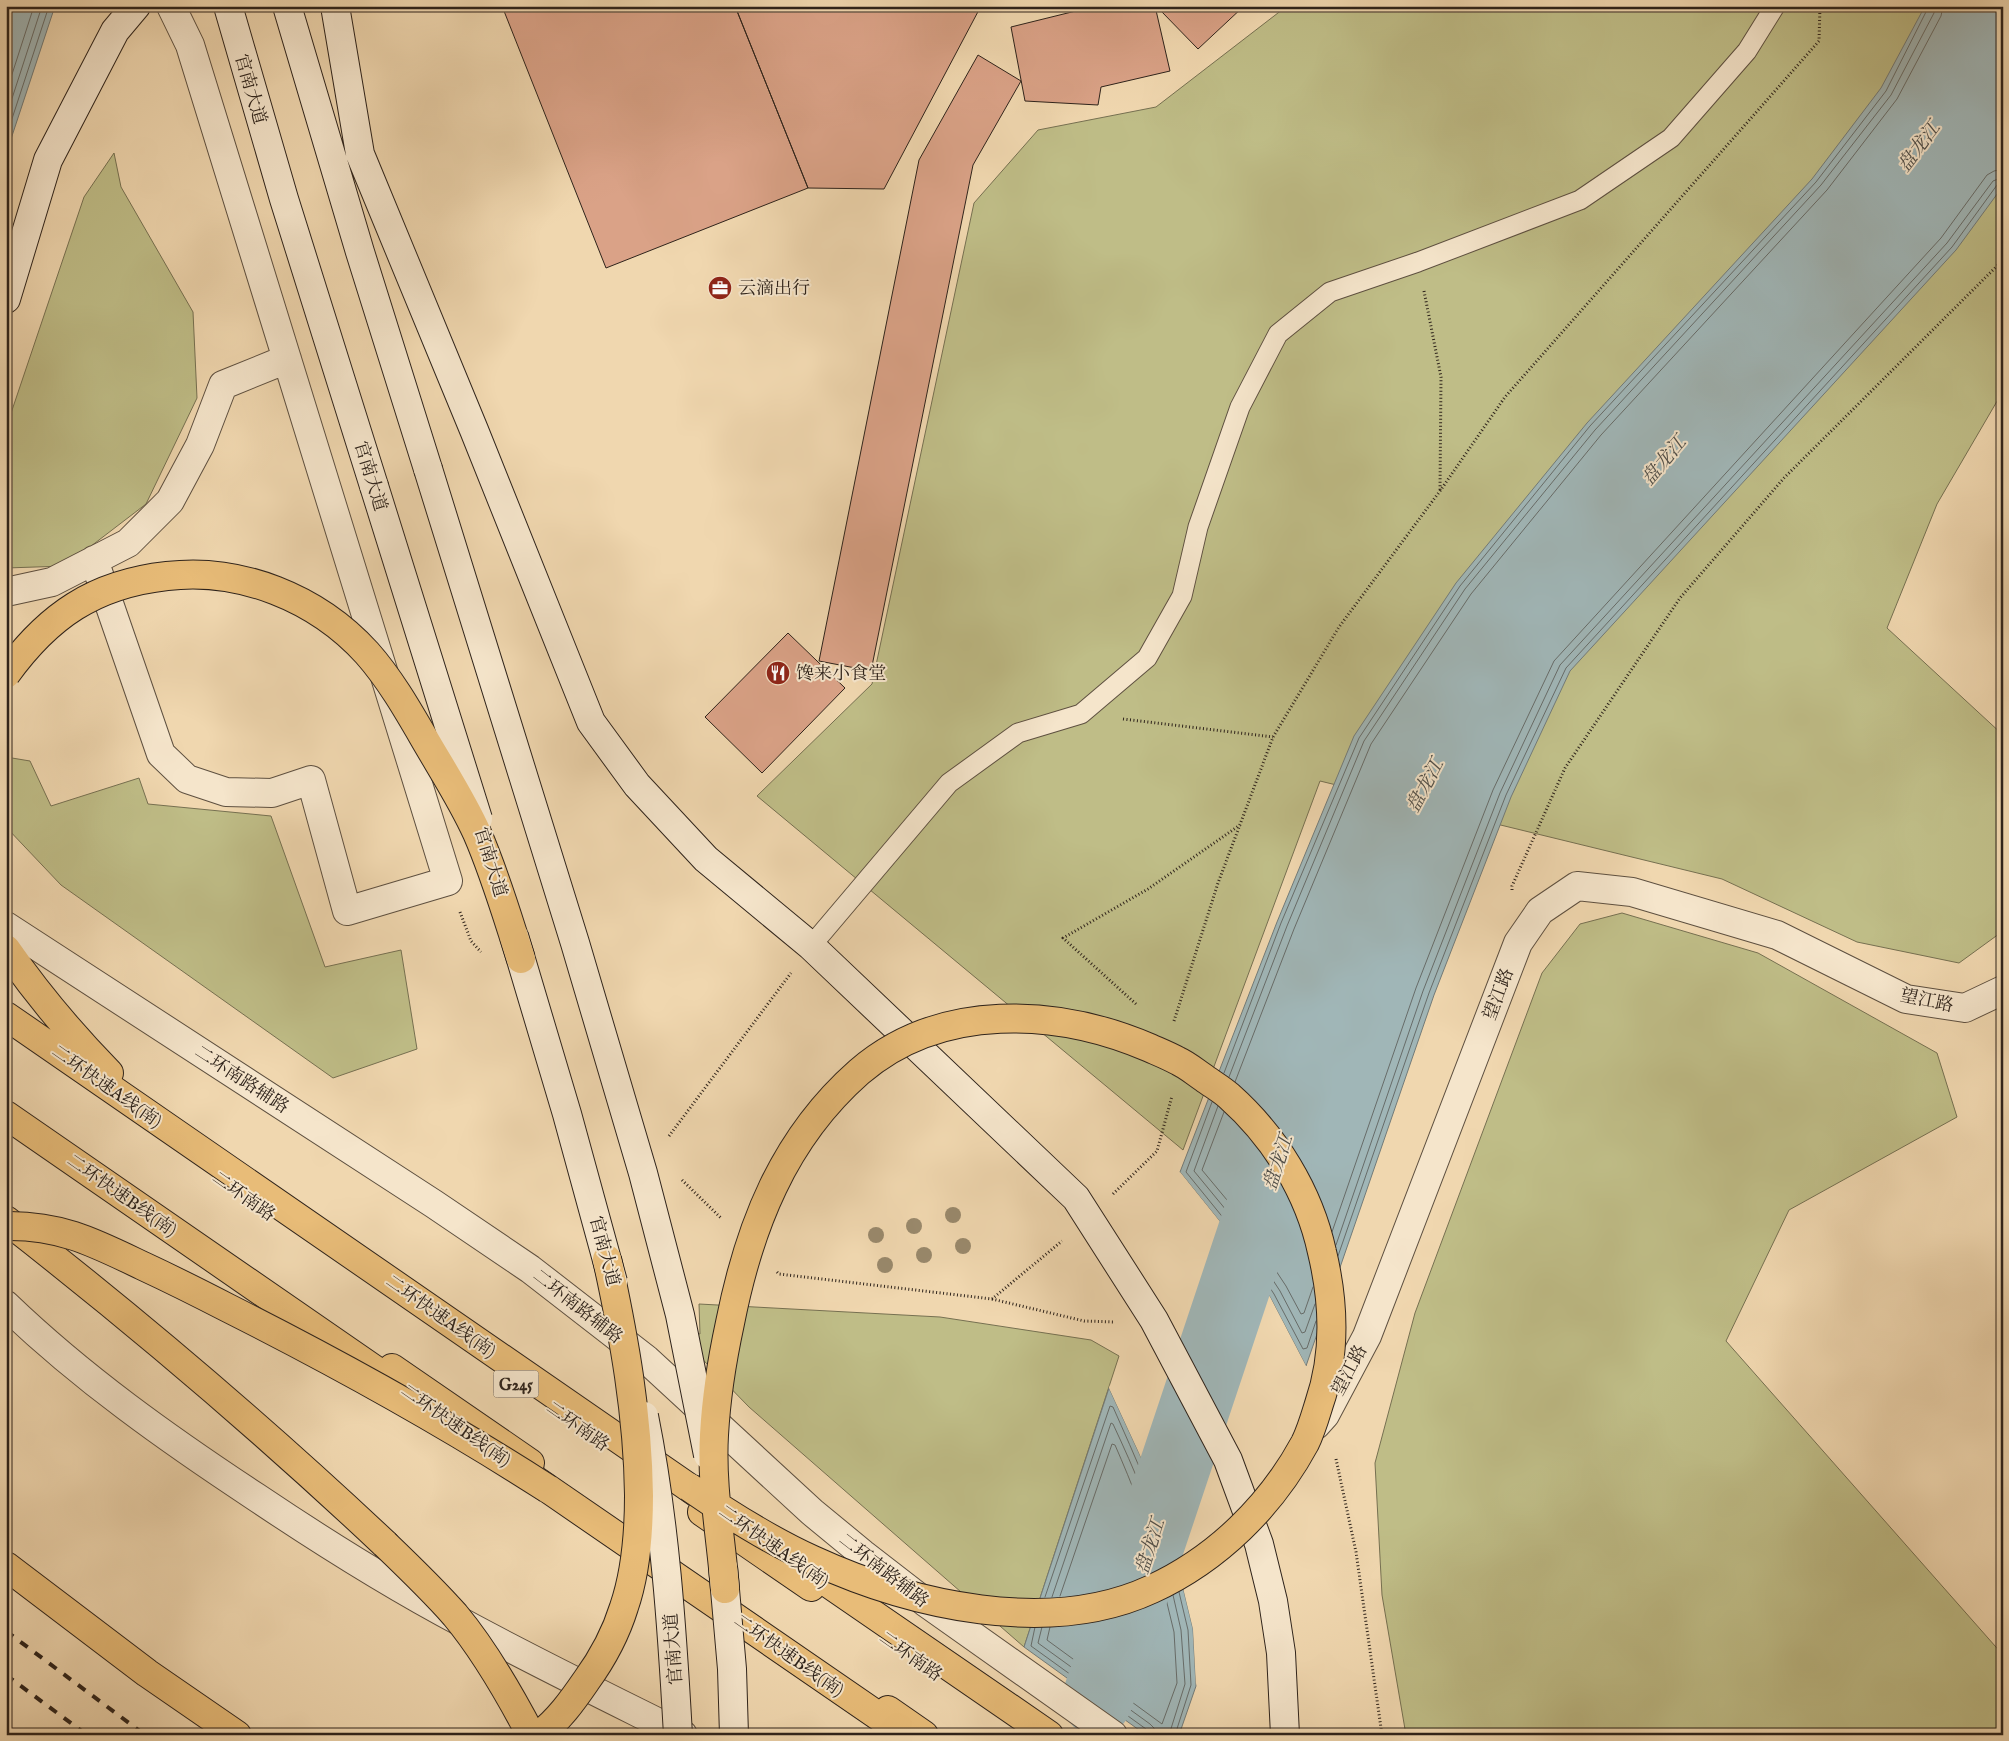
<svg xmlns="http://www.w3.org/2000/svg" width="2009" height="1741" font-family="'IM FELL English','Noto Serif SC',serif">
<rect width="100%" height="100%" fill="#f0d7af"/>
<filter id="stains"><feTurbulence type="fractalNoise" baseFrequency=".004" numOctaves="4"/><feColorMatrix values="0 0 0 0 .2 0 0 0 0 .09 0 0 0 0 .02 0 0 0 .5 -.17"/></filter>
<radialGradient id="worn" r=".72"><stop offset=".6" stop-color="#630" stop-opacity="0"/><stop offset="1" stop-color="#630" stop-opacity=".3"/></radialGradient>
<path fill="#bfbd87" stroke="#767051" d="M1287 6H2003V391L1937 504 1887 628 2003 735V931L1959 963 1857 942 1722 879 1320 781 1183 1150 757 796 872 684 974 203 1038 130 1156 107Z
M114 153 121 187 193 312 197 398 146 504 65 566 6 568V428L84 197Z
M6 757 30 761 51 806 139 778 148 804 271 816 325 967 401 950 417 1049 333 1078 61 885 6 827Z
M1622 913 1758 953 1937 1053 1957 1117 1789 1210 1726 1341 2003 1655V1735H1406L1382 1595 1375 1463 1415 1313 1542 973 1580 924Z
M699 1304 940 1317 1091 1340 1119 1356 1024 1647 749 1407 675 1331 700 1334Z"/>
<path fill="#a0b6b7" stroke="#727b79" d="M6 6H55L6 154Z
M1925 6H2003V186L1956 250 1570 671 1511 797 1434 995 1306 1366 1270 1297 1221 1223 1180 1172 1277 922 1354 736 1456 583 1587 423 1812 179 1881 88Z
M1109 1388 1140 1455 1171 1538 1193 1629 1196 1686 1179 1735H1146L1024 1647Z"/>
<path fill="#f0d7af" d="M1180 1172 1221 1223 1270 1297 1306 1366 1305 1369 1268 1298 1219 1224 1179 1175Z
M1110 1385 1142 1454 1174 1538 1195 1628 1198 1680 1196 1686 1193 1629 1171 1538 1140 1455 1109 1388Z"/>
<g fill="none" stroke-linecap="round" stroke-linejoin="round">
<path stroke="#676c69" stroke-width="1" d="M6 93 34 6
M6 117 42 6
M6 137 49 6
M1224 1073 1281 923 1359 738 1460 586 1590 426 1816 182 1886 91 1929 6
M1229 1077 1287 926 1364 741 1465 589 1595 430 1821 185 1891 95 1934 13 1935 6
M1235 1082 1294 929 1371 744 1471 594 1601 435 1827 190 1897 99 1941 16 1943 6
M1212 1102 1186 1172 1225 1220 1274 1294 1303 1349 1307 1348 1316 1321
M1218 1106 1194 1171 1231 1216 1280 1291 1302 1333 1305 1332 1315 1304
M1224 1112 1202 1170 1237 1212 1286 1286 1301 1314 1304 1313 1313 1287
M1332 1232 1416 988 1493 790 1554 661 1941 238 1987 175 1994 171 2003 169
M1336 1245 1423 991 1500 793 1560 665 1947 243 1993 181 2003 177
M1338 1256 1429 993 1506 795 1566 668 1952 247 1997 185 2003 183
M1060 1596 1112 1444 1115 1445C1132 1484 1149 1526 1159 1568
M1045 1597 1110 1406 1113 1407C1135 1457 1159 1508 1172 1562
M1052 1597 1111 1423 1113 1424C1134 1469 1155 1517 1166 1565
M1035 1627 1031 1646 1146 1729 1149 1735
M1042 1627 1038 1643 1150 1724 1154 1728 1155 1735
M1050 1627 1047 1640 1162 1724 1177 1683 1174 1632 1166 1599
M1169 1735 1185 1684 1181 1630 1173 1595
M1175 1735 1191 1685 1188 1630 1179 1592"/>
<path stroke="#a0b6b7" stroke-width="71" d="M1097 1700 1276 1164"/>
</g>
<path fill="#daa287" stroke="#2e231b" d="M502 6H735L808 188 606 268Z
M735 6H981L884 189 808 188Z
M1096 6H1155L1170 71 1101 87 1098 105 1025 101 1011 27Z
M1166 6H1244L1198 49 1161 11Z
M978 55 1021 81 973 165 871 671 819 661 919 160Z
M788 633 845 688 762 773 705 717Z"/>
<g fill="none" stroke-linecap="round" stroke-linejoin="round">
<g stroke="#5e5040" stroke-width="21">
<path id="lane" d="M811 946 949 783 1018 733 1081 714 1147 658 1182 596 1198 527 1240 407 1278 334 1330 292 1418 262 1580 200 1671 138 1747 51 1775 6"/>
</g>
<g stroke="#5e5040" stroke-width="30">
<path id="street" d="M94 560 161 754 187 779 226 792 272 793 311 780 347 911 448 881 190 45 171 6
M6 592 52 582 128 543 170 501 200 445 223 385 287 359
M6 926 434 1204 530 1269 646 1359 812 1512 863 1554 925 1602 1113 1735
M6 1305C82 1378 168 1439 256 1497 323 1542 391 1585 463 1623 535 1662 609 1698 683 1735
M1316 1425 1325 1415 1367 1336 1518 943 1540 911 1577 886 1632 892 1777 935 1906 999 1965 1008 2003 990"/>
</g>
<g stroke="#2e231b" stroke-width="30">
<path id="secondary" d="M228 6 284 199 374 486
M287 6 360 252 428 469
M335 6 360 154 474 430 591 722 637 785 706 859 811 946 1076 1198 1154 1320 1228 1460 1259 1544 1273 1601 1281 1653 1285 1735
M6 299 48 160 115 31 136 6"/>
</g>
<g stroke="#2e231b" stroke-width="30">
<path id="primary" d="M392 1368 530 1463
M702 1512 811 1587
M888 1710 924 1735"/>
</g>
<g stroke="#2e231b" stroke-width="30">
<path id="highway" d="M6 949C37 994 71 1034 109 1073
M6 1016 707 1500
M6 1115 410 1394
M6 1220C137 1322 264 1430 385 1544
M528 1475 906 1735
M790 1557 1049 1735
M6 1566 147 1673 237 1735"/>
</g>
<path stroke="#2e231b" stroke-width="3" stroke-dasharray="1 2.5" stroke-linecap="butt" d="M1424 291 1441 377 1440 490
M1123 719 1273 737
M1512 890V886L1565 768 1680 598 1784 478 2003 260
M460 912 471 941 481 952
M1136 1004 1063 938 1148 889 1240 825
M1174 1021 1218 883 1273 737 1339 627 1440 491 1505 397 1819 41 1820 6
M669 1136 791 973
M682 1180 722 1219
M1113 1194 1157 1151 1172 1096
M777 1272 779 1274 992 1299 1062 1241
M992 1299 1084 1321 1115 1322
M1336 1459 1356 1552 1382 1735"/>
<use href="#lane" stroke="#f5e5cb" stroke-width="19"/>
<use href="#street" stroke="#f5e5cb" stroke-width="28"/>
<use href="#secondary" stroke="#f5e5cb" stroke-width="28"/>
<use href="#primary" stroke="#e8bc78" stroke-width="28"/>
<use href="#highway" stroke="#e8bc78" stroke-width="28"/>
<path stroke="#2e231b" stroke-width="4" stroke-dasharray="9 9" stroke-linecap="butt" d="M6 1631 145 1735
M6 1675 87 1735"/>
<g stroke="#2e231b" stroke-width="30" stroke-linecap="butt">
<path id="secondary-bridge" d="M428 469 575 943 643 1173 680 1315 708 1455
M374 486 478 819
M514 936 567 1114 613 1282
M644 1416C665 1521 672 1628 678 1735
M723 1567 732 1669 734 1735"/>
</g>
<g stroke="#2e231b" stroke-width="30" stroke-linecap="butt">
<path id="highway-bridge" d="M6 674C48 616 94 584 167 576 240 567 317 598 367 653 391 680 410 714 428 745 445 774 463 802 477 833 495 874 507 916 521 959
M6 1226C61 1225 95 1243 143 1266 171 1279 199 1293 228 1308 337 1363 444 1422 548 1489
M689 1487C728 1514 769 1540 813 1560 911 1605 1049 1637 1152 1589 1217 1559 1271 1506 1305 1443 1311 1431 1315 1417 1319 1404 1336 1355 1334 1302 1322 1252 1309 1192 1275 1137 1229 1096 1221 1089 1212 1084 1204 1078 1195 1072 1187 1065 1178 1061 1169 1056 1159 1052 1150 1048 1057 1008 940 1002 859 1072 783 1139 749 1227 730 1323 722 1360 716 1398 714 1435 711 1486 721 1538 725 1589
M385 1544C409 1567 433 1590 455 1615 485 1651 509 1693 531 1735
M539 1735C558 1721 573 1700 586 1681 602 1659 616 1633 624 1607 636 1572 639 1532 639 1495 638 1415 624 1337 607 1259"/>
</g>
<use href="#secondary-bridge" stroke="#f5e5cb" stroke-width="28"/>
<use href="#highway-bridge" stroke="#e8bc78" stroke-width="28"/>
</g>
<g fill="#99896c">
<circle cx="953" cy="1215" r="8"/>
<circle cx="914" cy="1226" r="8"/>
<circle cx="876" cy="1235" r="8"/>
<circle cx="963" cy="1246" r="8"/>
<circle cx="924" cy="1255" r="8"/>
<circle cx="885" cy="1265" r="8"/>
</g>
<defs>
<g id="office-disc" transform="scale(1.25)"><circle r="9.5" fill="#8f2418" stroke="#f5e5cb"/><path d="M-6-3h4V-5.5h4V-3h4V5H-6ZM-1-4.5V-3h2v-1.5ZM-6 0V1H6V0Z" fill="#fff"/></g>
<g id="restaurant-disc" transform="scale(1.25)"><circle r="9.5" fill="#8f2418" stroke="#f5e5cb"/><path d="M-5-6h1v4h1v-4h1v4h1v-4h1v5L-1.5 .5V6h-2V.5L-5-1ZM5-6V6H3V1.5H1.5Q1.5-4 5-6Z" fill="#fff"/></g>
</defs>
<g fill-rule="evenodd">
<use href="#office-disc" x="720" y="288"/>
<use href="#restaurant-disc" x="778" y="673"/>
</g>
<g text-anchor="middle" stroke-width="4" stroke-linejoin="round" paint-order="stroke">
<rect fill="#f5e5cb" stroke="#6a5d50" stroke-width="1" x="493.5" y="1370.5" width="45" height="27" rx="4"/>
<g font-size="16" font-weight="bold" fill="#2e231b">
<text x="516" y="1390">G245</text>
</g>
<g font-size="18" fill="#2e231b" stroke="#f5e5cb">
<text transform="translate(251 89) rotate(74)" y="6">官南大道</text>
<text transform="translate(371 476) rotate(73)" y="6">官南大道</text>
<text transform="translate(491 862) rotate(73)" y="6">官南大道</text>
<text transform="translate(1498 994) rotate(-69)" y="6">望江路</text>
<text transform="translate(1927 1000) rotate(12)" y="6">望江路</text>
<text transform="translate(242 1079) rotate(33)" y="6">二环南路辅路</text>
<text transform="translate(107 1086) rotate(35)" y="6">二环快速A线(南)</text>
<text transform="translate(122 1195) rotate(35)" y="6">二环快速B线(南)</text>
<text transform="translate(244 1196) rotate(35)" y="6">二环南路</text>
<text transform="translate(605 1251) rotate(75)" y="6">官南大道</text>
<text transform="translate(578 1306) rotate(38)" y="6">二环南路辅路</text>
<text transform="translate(441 1316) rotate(35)" y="6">二环快速A线(南)</text>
<text transform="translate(1349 1370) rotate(-62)" y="6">望江路</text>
<text transform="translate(456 1425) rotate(35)" y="6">二环快速B线(南)</text>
<text transform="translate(578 1426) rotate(35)" y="6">二环南路</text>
<text transform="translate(774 1546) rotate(35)" y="6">二环快速A线(南)</text>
<text transform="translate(884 1570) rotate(38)" y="6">二环南路辅路</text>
<text transform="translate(673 1649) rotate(-94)" y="6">官南大道</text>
<text transform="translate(789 1655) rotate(35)" y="6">二环快速B线(南)</text>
<text transform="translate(911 1656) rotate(35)" y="6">二环南路</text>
</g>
<g font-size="18" fill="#2e231b" stroke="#f5e5cb" text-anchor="start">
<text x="738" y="294">云滴出行</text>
<text x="796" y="679">馋来小食堂</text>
</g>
<g font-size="19" font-style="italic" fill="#504f4a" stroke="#f5e5cb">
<text transform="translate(1918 146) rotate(-53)" y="7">盘龙江</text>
<text transform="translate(1663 460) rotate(-50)" y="7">盘龙江</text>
<text transform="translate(1424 785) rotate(-62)" y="7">盘龙江</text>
<text transform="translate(1277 1162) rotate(-72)" y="7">盘龙江</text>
<text transform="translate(1149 1546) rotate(-72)" y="7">盘龙江</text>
</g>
</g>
<rect width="2009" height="1741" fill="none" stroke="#f0d7af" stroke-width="25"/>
<rect x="8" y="8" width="1994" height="1726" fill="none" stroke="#2e231b" stroke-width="2.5"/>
<rect x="12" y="12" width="1984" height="1716" fill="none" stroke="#2e231b"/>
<rect width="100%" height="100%" filter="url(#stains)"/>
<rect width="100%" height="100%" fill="url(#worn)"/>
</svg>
